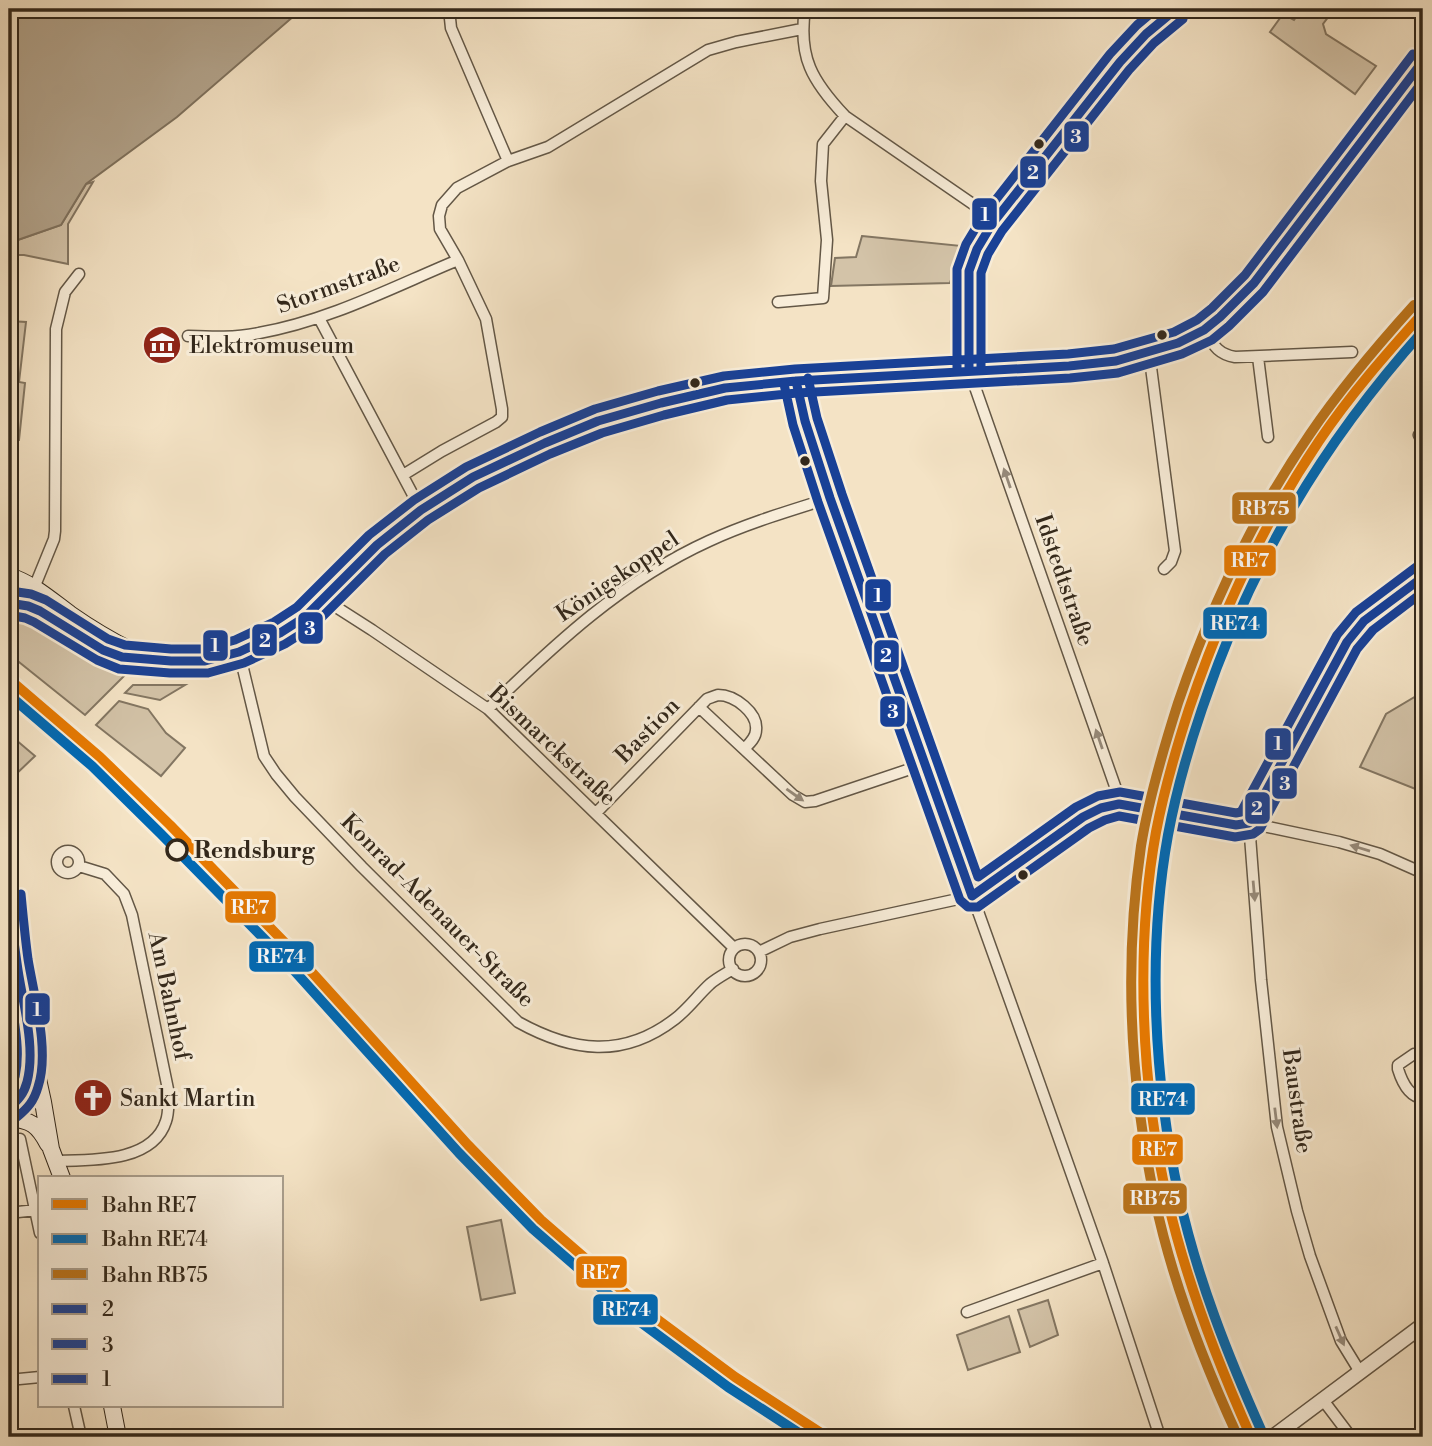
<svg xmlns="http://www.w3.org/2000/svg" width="1432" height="1446" font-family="'Libre Bodoni',serif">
<rect width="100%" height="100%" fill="#f4e3c5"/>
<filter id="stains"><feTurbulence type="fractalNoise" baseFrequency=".00286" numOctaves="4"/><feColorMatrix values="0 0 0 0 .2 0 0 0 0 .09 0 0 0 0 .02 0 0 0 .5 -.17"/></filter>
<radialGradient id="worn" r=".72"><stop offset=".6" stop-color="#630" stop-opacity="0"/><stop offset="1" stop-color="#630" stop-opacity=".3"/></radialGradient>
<path fill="#d3c3a8" stroke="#837662" stroke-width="2" d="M1302 9H1331L1329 16 1323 24 1326 34 1376 66 1355 94 1270 32 1283 14 1294 20Z
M93 182 68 224V264L24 255H9V243L61 225 86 184Z
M862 236 962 246 950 283 831 286 835 258 856 257Z
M9 321 26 322 19 382 25 383 19 440 9 439Z
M9 610 30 613 54 625 96 655 121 666 166 673 126 674 85 715 9 654Z
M133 685H185L160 700 125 693Z
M1423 692V792L1360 767 1386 714Z
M119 701 148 709 166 733 185 748 161 776 96 725Z
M9 734 35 756 13 777Z
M501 1220 515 1293 481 1300 467 1227Z
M1048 1300 1058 1335 1030 1347 1018 1310Z
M1009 1316 1020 1352 968 1370 957 1335Z"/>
<path fill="#b2a38b" stroke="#7f725e" stroke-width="2" d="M9 9H302L177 117 86 184 61 225 9 243Z"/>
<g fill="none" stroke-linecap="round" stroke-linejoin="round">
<g stroke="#635746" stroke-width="13">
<path id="minor" d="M449 9 451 28 508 161
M805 9C798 57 812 81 845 116L996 220
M778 302 823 298 827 240 821 181 823 144 845 116
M319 318 421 510
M1204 330C1213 344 1217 354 1235 357L1352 352
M188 336C212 337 235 338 259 333 328 321 393 287 458 260
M1149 352 1175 551 1171 562 1164 569
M1258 357 1268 437
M796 381 805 421 830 498 1033 1065 1103 1263 1160 1437
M1423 432 1419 435 1423 443
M403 475 442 451 496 422 502 417V409L486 319 458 260 440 229 439 216 442 205 457 188 508 161 548 147 708 50 736 42 802 29
M322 598 372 630 488 709 734 948
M28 606 34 588 54 539 55 531 56 329 65 292 79 274
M239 652 264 756 276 774 295 797 362 867 518 1022C572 1052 623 1059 675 1019 688 1009 698 995 710 984 717 978 725 974 733 969
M699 707 793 795 805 802 815 801 925 764
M488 709C554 645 623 580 709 541 748 523 789 511 830 498
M1119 804 1116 789 969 370 968 323 969 271 977 249 992 224C1019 191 1046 157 1072 123 1104 81 1132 40 1176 9
M596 813 707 699C709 698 715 696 718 695 735 695 758 713 756 730 756 738 749 744 744 749
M1249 823 1261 980 1277 1127 1297 1211 1310 1256 1341 1341 1360 1372
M1249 823 1347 642 1364 621 1423 577
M57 862a11 11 0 1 1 22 0a11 11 0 1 1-22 0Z
M729 960a16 16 0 1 1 32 0a16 16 0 1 1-32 0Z
M759 952 790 937 820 929 972 896 1083 817 1101 808 1119 804 1236 825 1249 823 1339 842 1380 854 1423 873
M1423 1057 1414 1054 1398 1065V1069C1402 1082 1409 1097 1423 1098
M20 1139 40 1233
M56 1161C91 1160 153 1163 166 1121 169 1113 168 1102 169 1094L132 915 124 894 105 874 79 866
M9 1213 36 1210
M967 1312 1103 1263
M9 1380 40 1377
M1323 1400 1351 1437
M74 1406 81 1437"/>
</g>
<g stroke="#635746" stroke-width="17">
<path id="tertiary" d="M1273 1437 1423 1325"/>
</g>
<g stroke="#33281b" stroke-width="18">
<path id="secondary" d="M9 576C32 583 51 600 70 614 90 628 110 640 132 651
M9 603 28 606 40 611 103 650 122 657 171 661H205L239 652 280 633 305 617 377 545 421 510 473 477 545 443 598 421 661 403 725 388 796 381 1069 366 1116 361 1178 343 1204 330 1220 317 1254 283 1423 61
M9 895 16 960 30 1043 43 1102 51 1149 62 1178
M9 1108C26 1100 28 1080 29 1063
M9 1118C31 1120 38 1125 48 1144
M112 1406 118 1437"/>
</g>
<use href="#minor" stroke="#f8edd9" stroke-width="10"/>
<use href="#tertiary" stroke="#f8edd9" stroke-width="14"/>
<use href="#secondary" stroke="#f8edd9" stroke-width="16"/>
<path stroke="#33281b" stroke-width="3.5" stroke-dasharray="12 12" stroke-linecap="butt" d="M741 1391 822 1437"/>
<g stroke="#f8edd9" stroke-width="14">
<path id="bus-1" d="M969 370V271L977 249 992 224 1120 62 1146 34 1176 9
M796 381 805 421 830 498 972 896 1083 817 1101 808 1119 804 1236 825 1249 823 1347 642 1364 621 1423 577
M9 603 28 606 40 611 103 650 122 657 171 661H205L239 652 280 633 305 617 377 545 421 510 473 477 545 443 598 421 661 403 725 388 796 381 1069 366 1116 361 1178 343 1204 330 1220 317 1254 283 1423 61
M9 895C11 920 14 945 18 970 23 1004 36 1048 27 1082 24 1094 18 1100 9 1108"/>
</g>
<g stroke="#f8edd9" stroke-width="14">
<path id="bus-2" d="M981 370V273L988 254 1002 231 1129 70 1154 43 1183 19
M784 384 793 425 818 502 960 900 968 907H978L1089 828 1105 820 1119 816 1235 837 1253 834 1260 829 1357 649 1373 630 1423 592
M9 615 25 618 34 622 97 660 119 669 170 673H208L244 663 285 644 312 627 385 554 428 520 479 488 550 454 602 433 664 415 727 400 797 393 1070 378 1118 373 1182 354 1212 340 1229 326 1263 292 1423 81
M9 990C14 1019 25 1066 9 1092"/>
</g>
<g stroke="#f8edd9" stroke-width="14">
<path id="bus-3" d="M957 370V269L966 244 983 216 1110 54 1137 25 1156 9
M808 378 817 418 842 494 978 877 1076 807 1098 796 1120 792 1236 813 1241 812 1337 635 1356 612 1416 567
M11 591 31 594 46 600 108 639 125 645 171 649H203L235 640 274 622 297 607 369 535 414 500 466 467 540 432 595 409 658 391 724 376 795 369 1068 354 1114 349 1174 332 1197 320 1212 308 1245 275 1413 54
M17 1117C28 1108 34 1101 38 1087 50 1051 34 996 28 959 25 937 23 915 21 894"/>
</g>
<use href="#bus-1" stroke="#194196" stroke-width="9"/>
<use href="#bus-2" stroke="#194196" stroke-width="9"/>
<use href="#bus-3" stroke="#194196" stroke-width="9"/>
<g stroke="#f8edd9" stroke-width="16">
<path id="rail-1" d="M9 679 100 757 170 825 290 948 468 1145 541 1220 646 1311 735 1377 827 1437
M1251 1437C1217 1361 1187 1284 1168 1202 1141 1088 1135 947 1156 832 1164 790 1176 749 1189 709 1221 614 1263 524 1319 441 1350 395 1386 354 1423 313"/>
</g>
<g stroke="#f8edd9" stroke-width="16">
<path id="rail-2" d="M9 695 92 766 161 834 281 956 459 1153 533 1229 639 1321 728 1387 805 1437
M1262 1432C1228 1356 1197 1278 1179 1196 1154 1082 1147 951 1168 835 1176 792 1188 750 1202 709 1251 563 1321 445 1423 331"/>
</g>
<g stroke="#f8edd9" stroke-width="16">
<path id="rail-3" d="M1238 1437C1203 1361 1172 1282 1155 1200 1130 1084 1124 963 1141 846 1149 797 1163 750 1178 703 1210 608 1253 517 1310 434 1341 388 1377 346 1414 305"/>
</g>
<use href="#rail-1" stroke="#e67901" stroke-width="10"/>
<use href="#rail-2" stroke="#0069b4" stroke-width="10"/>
<use href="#rail-3" stroke="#bb741b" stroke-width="10"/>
</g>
<defs><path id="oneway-solid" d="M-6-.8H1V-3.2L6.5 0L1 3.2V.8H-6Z" transform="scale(1.75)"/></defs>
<g fill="#968a7a">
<use href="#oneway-solid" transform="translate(1007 478) rotate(-109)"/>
<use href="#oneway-solid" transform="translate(1099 739) rotate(-109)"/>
<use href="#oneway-solid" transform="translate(795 795) rotate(35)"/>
<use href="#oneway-solid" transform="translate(1360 848) rotate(-163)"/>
<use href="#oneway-solid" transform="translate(1254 891) rotate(85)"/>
<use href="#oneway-solid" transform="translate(1276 1118) rotate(83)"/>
<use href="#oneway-solid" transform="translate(1340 1336) rotate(66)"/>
</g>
<defs>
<g id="museum-disc" transform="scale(2.0125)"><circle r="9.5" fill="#8f2418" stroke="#f8edd9"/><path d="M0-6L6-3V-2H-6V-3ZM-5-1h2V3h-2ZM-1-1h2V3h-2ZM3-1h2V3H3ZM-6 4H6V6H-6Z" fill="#fff"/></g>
<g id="church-disc" transform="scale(2.0125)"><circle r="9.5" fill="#8f2418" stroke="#f8edd9"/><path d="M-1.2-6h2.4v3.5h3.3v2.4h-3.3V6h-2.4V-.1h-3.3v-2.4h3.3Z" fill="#fff"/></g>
</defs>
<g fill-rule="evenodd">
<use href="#museum-disc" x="162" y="345"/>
<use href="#church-disc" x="93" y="1098"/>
</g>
<g fill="#33281b" stroke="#f8edd9" stroke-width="2.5">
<circle cx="1039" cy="144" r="6"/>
<circle cx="1162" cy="335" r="6"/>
<circle cx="695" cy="383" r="6"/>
<circle cx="805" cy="461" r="6"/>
<circle cx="1023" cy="875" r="6"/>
</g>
<circle fill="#f8edd9" stroke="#33281b" stroke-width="3.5" cx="177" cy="850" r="10"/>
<g text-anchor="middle" stroke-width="6" stroke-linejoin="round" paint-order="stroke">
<g font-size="23" fill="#33281b" stroke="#f8edd9">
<text transform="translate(338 284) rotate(-20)" y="8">Stormstraße</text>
<text transform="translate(617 576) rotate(-34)" y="8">Königskoppel</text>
<text transform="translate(1065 580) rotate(71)" y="8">Idstedtstraße</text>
<text transform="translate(647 730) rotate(-46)" y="8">Bastion</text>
<text transform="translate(553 745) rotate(43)" y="8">Bismarckstraße</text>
<text transform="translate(438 910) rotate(45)" y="8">Konrad-Adenauer-Straße</text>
<text transform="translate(170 996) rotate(78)" y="8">Am Bahnhof</text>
<text transform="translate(1298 1101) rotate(82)" y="8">Baustraße</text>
</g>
<g font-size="23" fill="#33281b" stroke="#f8edd9" text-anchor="start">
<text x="189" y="353">Elektromuseum</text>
<text x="120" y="1106">Sankt Martin</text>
</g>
<g font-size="23" font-weight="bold" fill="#33281b" stroke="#f8edd9" text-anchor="start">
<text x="194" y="858">Rendsburg</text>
</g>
</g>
<g stroke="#f8edd9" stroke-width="2.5">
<rect x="1063" y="120" width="27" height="33" rx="7" fill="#194196"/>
<rect x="1019" y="155" width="28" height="34" rx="7" fill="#194196"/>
<rect x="971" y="197" width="27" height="34" rx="7" fill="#194196"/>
<rect x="1231" y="491" width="66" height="34" rx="7" fill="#bb741b"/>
<rect x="1223" y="544" width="54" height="33" rx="7" fill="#e67901"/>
<rect x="864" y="578" width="28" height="34" rx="7" fill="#194196"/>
<rect x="1202" y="606" width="66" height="34" rx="7" fill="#0069b4"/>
<rect x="297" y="611" width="27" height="34" rx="7" fill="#194196"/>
<rect x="251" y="623" width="27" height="34" rx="7" fill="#194196"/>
<rect x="202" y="629" width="27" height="33" rx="7" fill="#194196"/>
<rect x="873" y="639" width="27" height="34" rx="7" fill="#194196"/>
<rect x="879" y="695" width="27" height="33" rx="7" fill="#194196"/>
<rect x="1264" y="727" width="28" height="34" rx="7" fill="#194196"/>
<rect x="1271" y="767" width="27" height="33" rx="7" fill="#194196"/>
<rect x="1244" y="791" width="27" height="34" rx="7" fill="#194196"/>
<rect x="224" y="890" width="53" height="34" rx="7" fill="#e67901"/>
<rect x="248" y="940" width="67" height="33" rx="7" fill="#0069b4"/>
<rect x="24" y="992" width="27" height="34" rx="7" fill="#194196"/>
<rect x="1130" y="1082" width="66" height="34" rx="7" fill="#0069b4"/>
<rect x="1131" y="1133" width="53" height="33" rx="7" fill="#e67901"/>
<rect x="1122" y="1182" width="66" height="33" rx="7" fill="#bb741b"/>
<rect x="575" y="1255" width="53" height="34" rx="7" fill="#e67901"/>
<rect x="592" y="1293" width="67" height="33" rx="7" fill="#0069b4"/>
</g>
<g font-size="19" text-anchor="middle" font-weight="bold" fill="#fff">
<text x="1076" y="143">3</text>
<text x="1033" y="179">2</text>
<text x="985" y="221">1</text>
<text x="1264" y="515">RB75</text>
<text x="1250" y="567">RE7</text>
<text x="878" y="602">1</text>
<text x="1235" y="630">RE74</text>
<text x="310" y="635">3</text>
<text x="265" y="647">2</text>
<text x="215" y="652">1</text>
<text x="886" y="662">2</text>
<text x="893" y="718">3</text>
<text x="1278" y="750">1</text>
<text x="1285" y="790">3</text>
<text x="1257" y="815">2</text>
<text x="250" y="914">RE7</text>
<text x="281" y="963">RE74</text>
<text x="37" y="1016">1</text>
<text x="1163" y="1106">RE74</text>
<text x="1158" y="1156">RE7</text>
<text x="1155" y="1205">RB75</text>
<text x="601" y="1279">RE7</text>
<text x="626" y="1316">RE74</text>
</g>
<rect width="1432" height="1446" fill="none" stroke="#f4e3c5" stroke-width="35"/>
<rect x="10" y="10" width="1411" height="1425" fill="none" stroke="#33281b" stroke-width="3.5"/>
<rect x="18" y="18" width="1397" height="1411" fill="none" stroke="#33281b" stroke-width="2"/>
<rect x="38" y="1176" width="245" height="231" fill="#f8edd9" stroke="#a99e8d" stroke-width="2"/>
<rect x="52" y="1199" width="35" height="10" fill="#e67901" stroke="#a99e8d" stroke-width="2"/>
<text x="102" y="1212" font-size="21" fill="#33281b">Bahn RE7</text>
<rect x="52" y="1234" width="35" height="10" fill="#0069b4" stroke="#a99e8d" stroke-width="2"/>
<text x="102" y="1246" font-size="21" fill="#33281b">Bahn RE74</text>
<rect x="52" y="1269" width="35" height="10" fill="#bb741b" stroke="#a99e8d" stroke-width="2"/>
<text x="102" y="1282" font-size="21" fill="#33281b">Bahn RB75</text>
<rect x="52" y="1304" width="35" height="10" fill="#194196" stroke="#a99e8d" stroke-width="2"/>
<text x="102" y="1316" font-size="21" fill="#33281b">2</text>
<rect x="52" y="1339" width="35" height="10" fill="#194196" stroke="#a99e8d" stroke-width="2"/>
<text x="102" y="1352" font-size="21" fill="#33281b">3</text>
<rect x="52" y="1374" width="35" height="10" fill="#194196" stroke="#a99e8d" stroke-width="2"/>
<text x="102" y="1386" font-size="21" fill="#33281b">1</text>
<rect width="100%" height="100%" filter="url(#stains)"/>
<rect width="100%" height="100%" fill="url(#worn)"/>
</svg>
